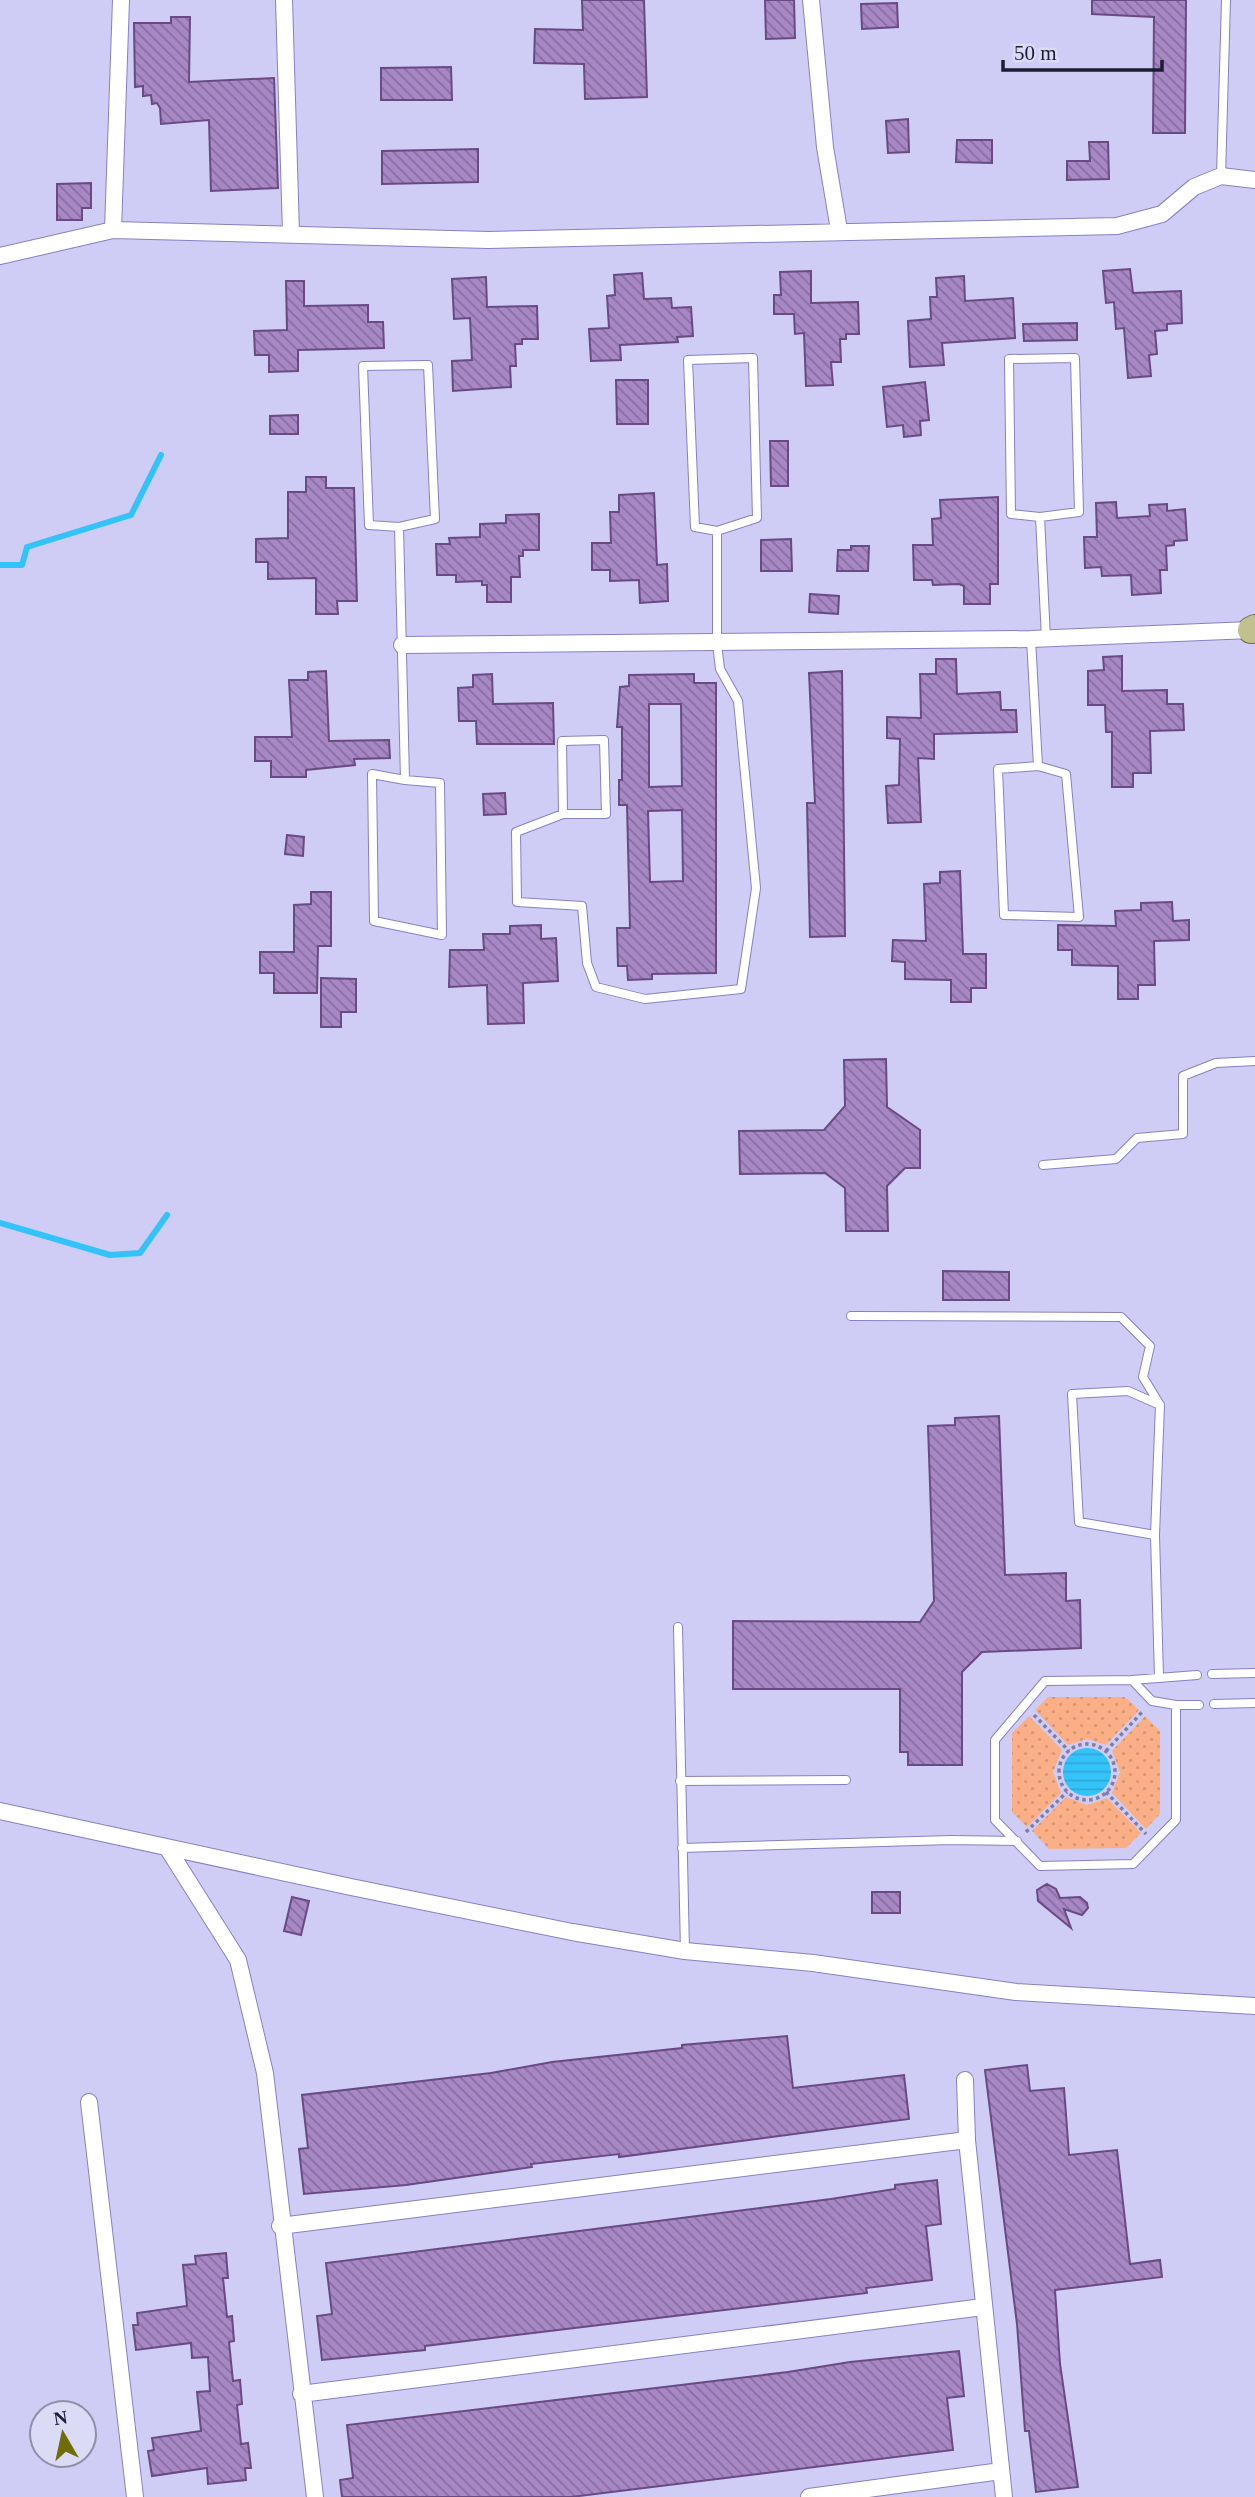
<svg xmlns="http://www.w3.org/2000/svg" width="1255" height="2497" font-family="'Times New Roman',serif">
<defs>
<pattern id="grass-dots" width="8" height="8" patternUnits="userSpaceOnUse" patternTransform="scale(1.75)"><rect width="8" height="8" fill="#fbaf87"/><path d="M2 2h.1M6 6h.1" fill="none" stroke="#d79675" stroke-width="1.8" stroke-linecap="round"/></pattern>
<pattern id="water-rules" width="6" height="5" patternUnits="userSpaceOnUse" patternTransform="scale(1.75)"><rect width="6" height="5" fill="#33c3f8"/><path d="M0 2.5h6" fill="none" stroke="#2da7d5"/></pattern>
<pattern id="building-back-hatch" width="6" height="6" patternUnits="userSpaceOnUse" patternTransform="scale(1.75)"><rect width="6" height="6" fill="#a787c4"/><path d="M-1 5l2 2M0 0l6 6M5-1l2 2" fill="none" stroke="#876ea0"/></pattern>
</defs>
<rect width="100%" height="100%" fill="#cfccf5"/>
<path fill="url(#grass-dots)" d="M1048 1697H1125L1139 1710 1106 1745 1087 1739 1068 1745 1035 1710Z
M1029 1716 1062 1750 1053 1772 1061 1793 1027 1827 1012 1812V1733Z
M1145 1716 1160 1731V1814L1146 1829 1112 1793 1120 1772 1112 1751Z
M1066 1797 1087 1805 1107 1798 1141 1833 1126 1848 1049 1849 1032 1831Z"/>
<path fill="url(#water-rules)" d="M1063 1772a24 24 0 1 1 48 0a24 24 0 1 1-48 0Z"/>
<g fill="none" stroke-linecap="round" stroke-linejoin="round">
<path stroke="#33c3f8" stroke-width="6" d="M0 565H22L27 547 131 515 161 455
M0 1223 110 1255 140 1253 167 1215"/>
</g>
<path fill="url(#building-back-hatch)" stroke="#694a82" stroke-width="2" fill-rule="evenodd" d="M582 0H644L647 97 585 99 584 64 534 63 535 29 583 30Z
M765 0H794L795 38 766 39Z
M1092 0H1186L1185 133H1153L1154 17 1092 14Z
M897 3 898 27 862 29 861 4Z
M171 17H190L189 82 274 78 278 188 211 191 209 120 161 124 160 108 157 103 152 104 151 95 143 96V86L135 87 134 23H171Z
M451 67 452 100H381V68Z
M908 119 909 152 888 153 886 121Z
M957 140H992V163L956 162Z
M1089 142H1108L1109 179 1067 180V161H1090Z
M478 149V182L382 184V151Z
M91 183V208H82V220H57V184Z
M1130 269 1133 293 1181 291 1182 323 1167 324V330L1155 331 1157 354 1149 355 1151 376 1128 378 1124 328 1116 329 1114 302 1106 303 1103 271Z
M811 271V303L858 302 859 334H846V339H840L841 362H831L833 385 806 386 804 333 795 334 794 314H774V295H781L780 272Z
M642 273 644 299 671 298 672 308 691 307 693 336 677 337 678 342 620 345 621 360 591 361 589 329 609 328 607 296 615 295 614 275Z
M964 276 965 301 1013 298 1015 338 942 343 944 365 910 367 908 321 931 319 930 297H937L936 278Z
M486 277 487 307 537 306 538 339H522V344H515L516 366H510L511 387 453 391 452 361 472 360 470 318 454 319 452 279Z
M286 281H304V306L368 305V322H383L384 348 298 350V371L269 372V355H255L254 331 287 330Z
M1077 323V340L1024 341 1023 324Z
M616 380H648V424H617Z
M925 382 929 420 920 421 921 435 904 437 903 425 887 427 883 387Z
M298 415V434H270V416Z
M770 441H788V486H771Z
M306 477H326V488H354L357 601H337L338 614H316V578L268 579V562H256V539L288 538V492H306Z
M654 493 657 565 667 564 668 601 640 603 639 580 610 581V570H592V543H611L610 512H619V495Z
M998 497V584H990V604H964V586L959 584 933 585 932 580H914L913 545H933L932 519 941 518 940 500Z
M1116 502 1117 518 1150 516 1149 505 1167 504V511L1185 509 1187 540 1174 541V545L1166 546 1167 570H1160L1161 593 1132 595 1131 575 1102 576 1101 567 1085 568 1084 537H1097L1096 503Z
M539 514V550H523V556H519L520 577H511V602H487V585H482V581L456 582V575H437L436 544H450L449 538 480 537V524L506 523V515Z
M791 539 792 571H761V540Z
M851 546H869L868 571H837L838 550H851Z
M810 594 839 596 838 614 809 612Z
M1122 656V691L1167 690V704H1183L1184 730 1150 731 1151 773H1133V787H1112V732H1106L1105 705H1088V671L1104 670 1103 657Z
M936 659H956L957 694 1000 692 1001 710H1016L1017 732 934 734V759L918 758 921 822 888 823 886 786 899 785 900 739 887 738V717L921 718 920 674H936Z
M326 671 329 741 389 740 390 758 354 759 355 765 306 770V777H271V761H255V737H292L289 680H308V672Z
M842 671 845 936 810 937 807 803H815L809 673Z
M492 674 493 704 553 703 554 744H477L476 721H459L458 688 473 687V675Z
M694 674V683H716V973L652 974V979L628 980 627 966H618L617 928H630L627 805H619V780H622V727H617L620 687 629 686V675ZM649 704H681L682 786 649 787ZM682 810 683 881 650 882 648 811Z
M505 793 506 814 484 815 483 794Z
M287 835 304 837 303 856 285 854Z
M960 871 963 954H986V988H971V1002H951V980L905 979V962L892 961 893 940 926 941 924 884 940 883V872Z
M311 892H331V946H318L317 993H274V973H260V952H294V905L311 904Z
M1172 902 1173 921 1189 920V940L1154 941 1155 985H1138V999H1118V966L1072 965V950H1058V925L1116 926 1115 911 1141 910V903Z
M541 925V939L556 938 558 981 523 983 524 1023 488 1024 487 985 449 987 450 950H484L483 934H510V926Z
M321 978 356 979V1012H341V1027H321Z
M886 1059 887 1107 920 1130V1168H905L887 1186 888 1231H846L845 1188 825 1173 740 1174 739 1131 824 1130 845 1106 844 1060Z
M943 1271 1009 1272V1300H943Z
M999 1416 1005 1575 1066 1573V1601L1080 1600 1081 1648 982 1652 962 1672V1765H908V1752H900V1689H733V1621L920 1622 934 1601 928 1426 955 1425V1418Z
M1047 1884 1056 1889 1060 1898 1080 1897 1087 1903 1088 1908 1082 1915 1064 1909 1071 1928 1038 1901 1037 1890Z
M872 1892H900V1913H872Z
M292 1897 309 1901 301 1935 284 1931Z
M787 2036 793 2088 904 2075 909 2119 619 2157V2154L531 2164 532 2167 406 2185 304 2194 299 2149 308 2148 302 2095 491 2073 552 2062 682 2048V2045Z
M1027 2065 1030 2091 1064 2088 1069 2155 1117 2150 1130 2264 1160 2260 1162 2277 1055 2290 1060 2364 1078 2487 1036 2492 1029 2431H1025L1017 2324 985 2070Z
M937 2180 941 2224 926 2226 932 2280 866 2288 867 2293 425 2346V2350L322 2360 317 2316 332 2314 326 2263 831 2199 895 2189V2185Z
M226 2253 228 2278H223L227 2317 232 2316 234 2341 229 2342 233 2381 240 2380 242 2404 237 2405 241 2444 248 2443 251 2468H245L246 2480 208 2484 207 2468 152 2476 148 2451 154 2450 152 2438 201 2431 197 2392 210 2391 208 2357 192 2358 191 2343 136 2350 133 2325H138L137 2313 187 2306 183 2265 196 2264 195 2256Z
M959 2351 964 2396 947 2398 953 2450 571 2497H342L340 2480 353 2478 347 2425 788 2372 850 2362Z"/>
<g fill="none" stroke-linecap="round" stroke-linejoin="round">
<g stroke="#8881c1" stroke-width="10">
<path id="lane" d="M1221 176 1226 0
M753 358 757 518 717 531 695 527 688 360Z
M1040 517 1079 512 1075 358 1009 359 1011 514 1040 517 1046 639
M399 527 435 519 428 365 363 366 369 525 399 527 405 780 440 783 442 935 374 921 372 774 405 780
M1031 639 1038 766 1066 774 1079 917 1004 915 998 769 1038 766
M563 814 562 741 604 740 606 814H563L516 832 517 902 582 906 587 963 596 987 645 999 741 989 756 888 738 701 720 669 717 644V531
M1043 1165 1116 1159 1137 1138 1183 1134V1076L1216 1063 1255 1061
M851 1316 1121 1317 1150 1346 1143 1377 1160 1405 1155 1535 1159 1677
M1155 1535 1079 1522 1072 1394 1128 1391 1160 1405
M678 1627 685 1951
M1212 1674 1255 1673
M1132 1680 1152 1701 1176 1705V1820L1133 1864 1040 1866 995 1820V1740L1045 1681Z
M1132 1680 1197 1675
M1214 1704 1255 1703
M1176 1705H1199
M680 1781 846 1780
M682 1848 951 1840 1017 1841"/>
</g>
<g stroke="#8881c1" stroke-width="18">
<path id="street" d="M284 0 291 233
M811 0 825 147 839 230
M113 230 121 0
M0 256 113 230 488 240 1117 226 1162 214 1194 187 1221 176 1255 180
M402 645 1031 639 1251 630
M0 1811 351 1887 572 1932 685 1951 813 1963 1016 1992 1255 2006
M168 1849 238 1960 265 2073 315 2497
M965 2080 967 2140 1004 2497
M89 2102 135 2497
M280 2226 967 2140
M301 2394 983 2307
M809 2497 1001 2471"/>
</g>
<g stroke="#6d6c3f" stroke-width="28">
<path id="primary" d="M1251 630 1255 628"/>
</g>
<path stroke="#817ea0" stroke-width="3.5" stroke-dasharray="3.5 3.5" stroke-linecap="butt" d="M1034 1715 1069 1751
M1059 1772a28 28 0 1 1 56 0a28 28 0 1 1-56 0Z
M1106 1751 1144 1710
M1106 1792 1146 1834
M1026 1832 1067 1792"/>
<use href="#lane" stroke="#fff" stroke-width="8"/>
<use href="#street" stroke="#fff" stroke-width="16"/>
<use href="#primary" stroke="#c1c18f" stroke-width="26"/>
</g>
<g transform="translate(63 2434) rotate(351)"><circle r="33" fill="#dcdbf6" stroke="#908ea8" stroke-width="2"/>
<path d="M0-5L12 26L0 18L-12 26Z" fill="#6e6c0b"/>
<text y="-10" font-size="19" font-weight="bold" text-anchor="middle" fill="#1e1b34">N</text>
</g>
<path d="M1003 60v10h159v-10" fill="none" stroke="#1e1b34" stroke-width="3.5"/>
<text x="1014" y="60" font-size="21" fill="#1e1b34" stroke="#dcdbf6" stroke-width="5" paint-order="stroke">50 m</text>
</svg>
